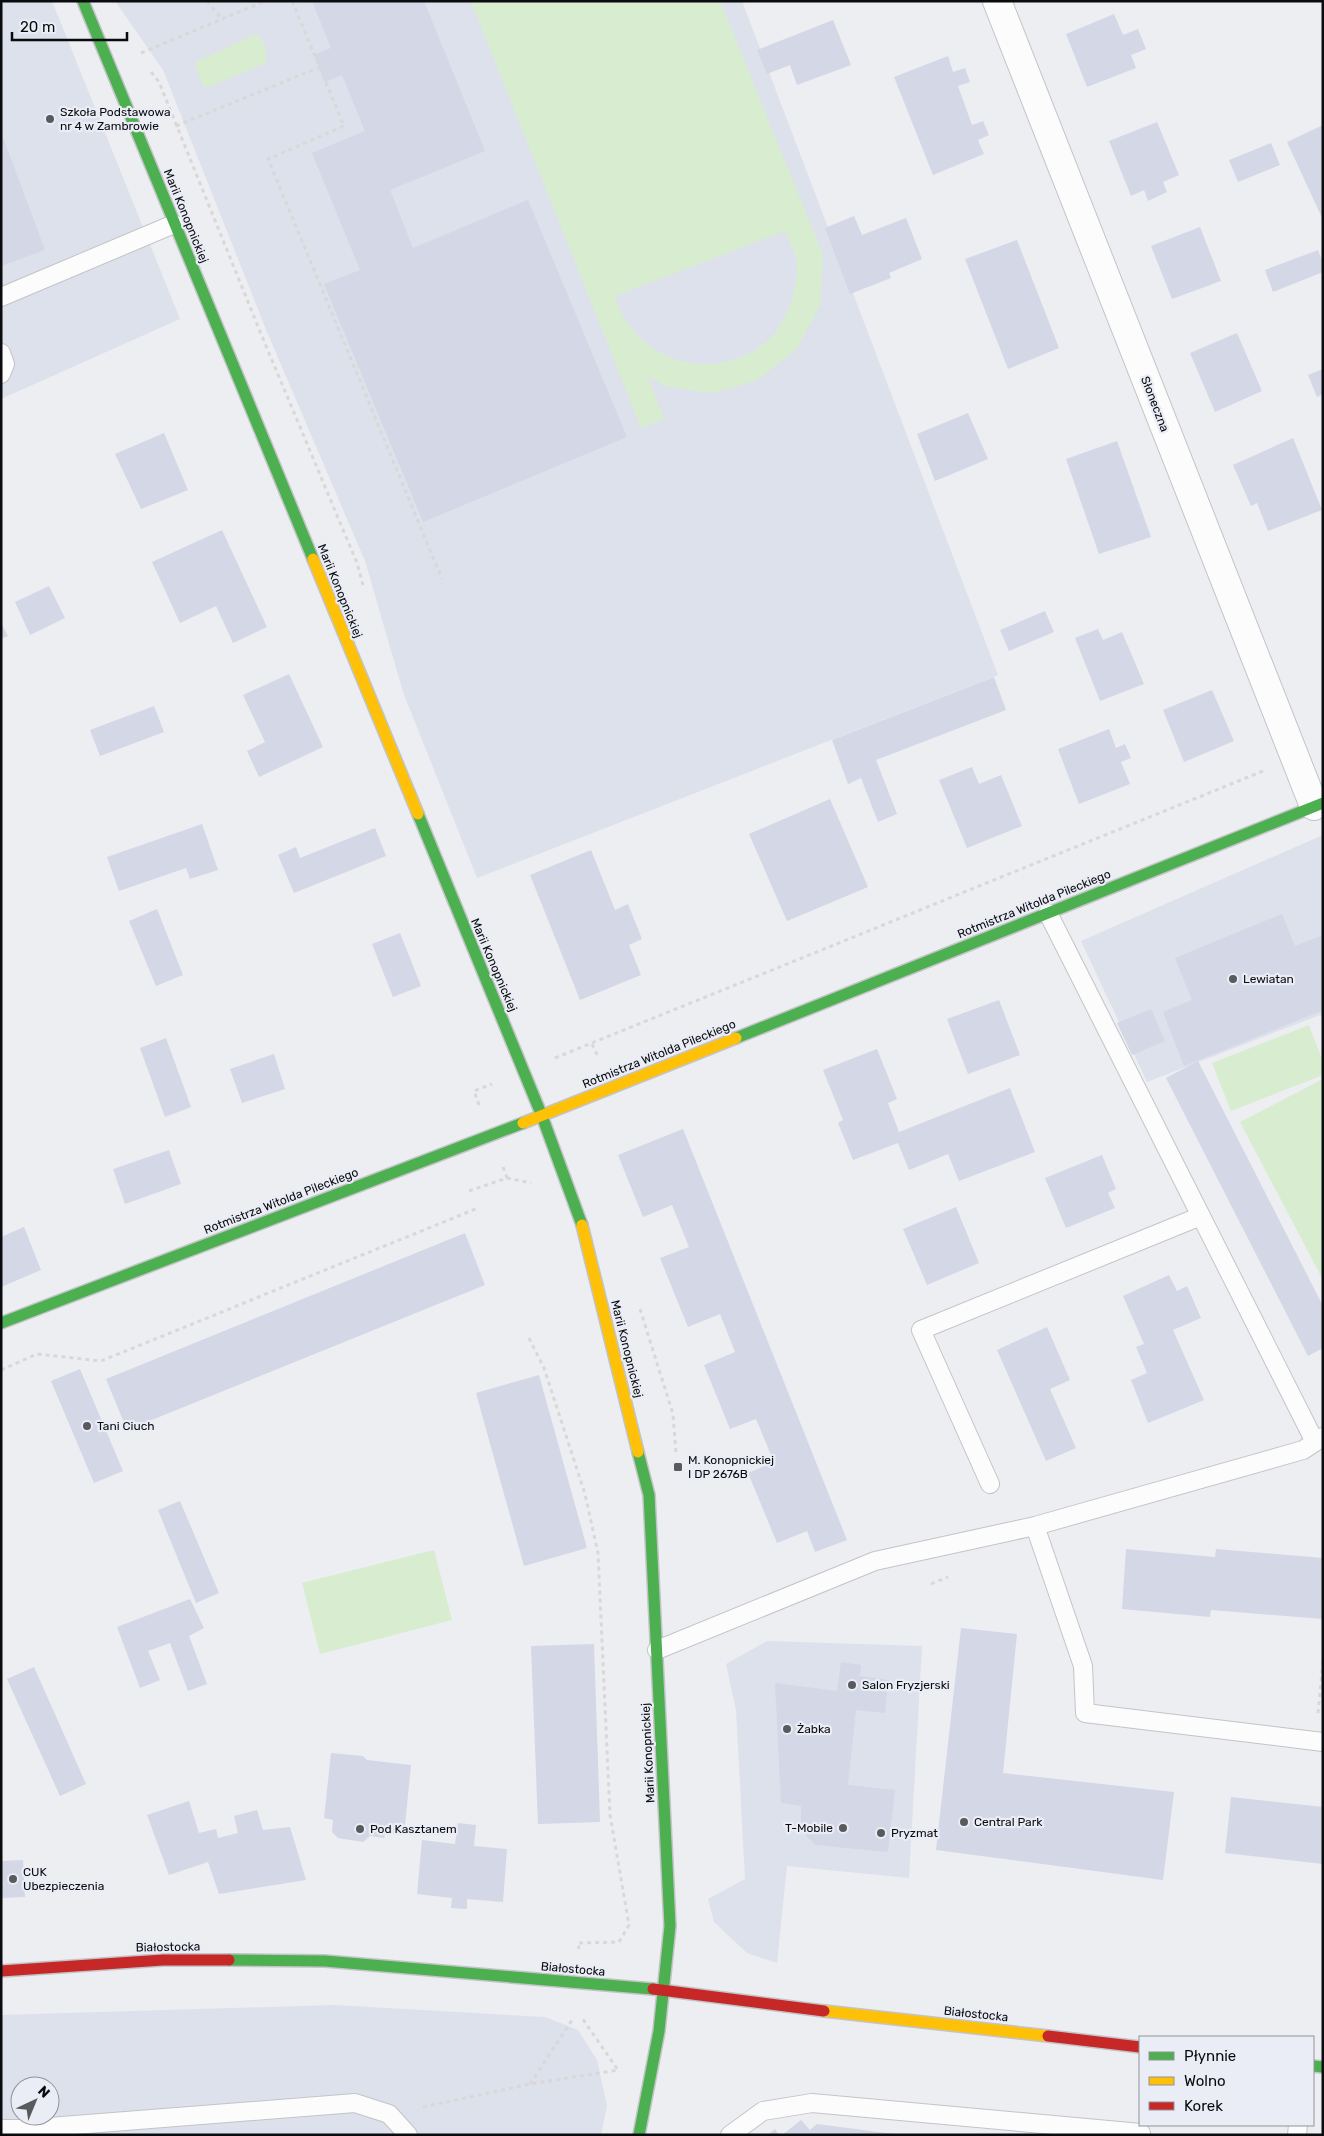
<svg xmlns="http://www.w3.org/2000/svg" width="1324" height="2136" font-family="Rubik,sans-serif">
<rect width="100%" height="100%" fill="#edeef2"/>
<path fill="#dde1eb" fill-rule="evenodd" d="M1 1H52L180 319 1 399Z
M115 1H742L998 675 477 878 403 692 365 561 267 332 163 70Z
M1323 835V1020L1320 1015 1147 1082 1081 941Z
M767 1641 922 1646 909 1878 787 1866 777 1963 747 1953 714 1922 708 1899 745 1879 736 1710 726 1664Z
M334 2005 545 2017 578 2030 597 2060 607 2106 601 2135H1V2015ZM20 2086H50V2116H20Z"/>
<path fill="#d8ecd0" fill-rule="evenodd" d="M471 1H720L823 255 820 305 796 350 756 381 711 393 665 386 647 375 664 419 641 428ZM785 231C788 239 794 249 796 259 799 276 794 298 786 314 783 320 780 328 775 333 726 388 635 367 615 296Z
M256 34C265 41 268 52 265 63L211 86 203 87 196 68V62Z
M1309 1025 1323 1062V1075L1231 1111 1212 1063Z
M1323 1079V1280L1240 1122Z
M434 1550 452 1620 320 1654 302 1583Z"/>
<path fill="#d3d7e6" d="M312 1H424L485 151 390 190 413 248 528 200 627 437 423 522 324 284 360 270 312 153 365 131 342 75 325 82 314 55 331 48Z
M1114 14 1123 35 1138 29 1146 49 1131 55 1136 68 1087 87 1066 34Z
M833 20 851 65 797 85 790 65 767 74 757 50Z
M948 56 953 72 965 68 970 82 958 86 972 125 983 121 989 135 978 140 984 154 933 175 894 77Z
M1157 122 1179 175 1163 182 1167 192 1148 201 1144 190 1131 196 1109 141Z
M1323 125V220L1287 142Z
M1 132 45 250 1 266Z
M1271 143 1280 165 1238 182 1229 160Z
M854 216 862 235 906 218 922 259 889 273 891 278 850 294 825 228Z
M1200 227 1221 281 1172 299 1151 246Z
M1017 240 1059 348 1008 369 965 259Z
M1318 250 1323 263V272L1273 292 1265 270Z
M1237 333 1262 391 1215 412 1190 353Z
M1323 369V394L1317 397 1308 375Z
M968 413 988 459 935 481 917 434Z
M164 433 188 490 141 509 115 454Z
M1293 438 1322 510 1268 531 1257 503 1251 506 1233 465Z
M1117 441 1151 537 1099 554 1066 459Z
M222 530 267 627 233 643 216 606 180 623 152 562Z
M49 586 65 618 30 635 15 602Z
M1045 611 1054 632 1009 651 1000 630Z
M1 623 8 636 1 639Z
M1098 629 1103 640 1122 632 1144 684 1100 701 1075 638Z
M289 674 323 747 259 777 247 751 265 742 243 695Z
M994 677 1006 710 876 760 897 814 878 822 861 778 848 784 832 740Z
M1212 690 1234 741 1184 762 1163 710Z
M154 706 164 732 100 756 90 730Z
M1109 729 1116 748 1125 744 1131 758 1121 762 1130 784 1079 804 1058 749Z
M972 767 979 784 1001 775 1022 826 967 848 939 780Z
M830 799 868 887 787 921 749 834Z
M202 824 218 870 190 879 186 868 119 891 107 857Z
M375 828 386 856 294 893 278 855 296 847 300 858Z
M591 850 615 910 628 904 642 939 629 945 641 975 580 1000 530 875Z
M157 909 183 975 156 986 129 921Z
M1282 914 1295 946 1323 935V1015L1321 1011 1184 1066 1163 1012 1192 1000 1175 958Z
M400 933 421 986 393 997 372 944Z
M999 1000 1020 1055 968 1074 947 1019Z
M1151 1009 1165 1041 1132 1055 1117 1023Z
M166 1038 191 1107 165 1117 140 1048Z
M877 1049 897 1099 888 1103 899 1132 1010 1088 1035 1152 959 1181 948 1154 909 1170 898 1143 853 1160 838 1123 843 1120 823 1070Z
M274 1054 285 1089 242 1103 230 1069Z
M1198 1061 1323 1306V1348L1308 1356 1166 1078Z
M683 1129 847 1540 815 1552 807 1531 777 1543 748 1473 774 1462 756 1419 730 1429 704 1365 735 1352 720 1314 688 1327 660 1258 689 1247 672 1205 643 1217 618 1155Z
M169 1150 181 1184 125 1204 113 1169Z
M1102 1155 1116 1189 1108 1193 1115 1208 1066 1228 1045 1178Z
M956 1207 979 1263 927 1285 903 1229Z
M24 1227 41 1270 1 1287V1237Z
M465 1233 485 1285 127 1430 106 1379Z
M1169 1275 1177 1291 1187 1286 1201 1318 1173 1330 1204 1400 1148 1423 1131 1380 1147 1373 1136 1347 1144 1344 1123 1296Z
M1047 1327 1070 1380 1050 1389 1076 1448 1046 1461 997 1350Z
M80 1369 123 1471 94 1483 51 1381Z
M539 1375 587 1548 524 1566 476 1393Z
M180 1501 219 1593 196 1603 158 1510Z
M1126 1549 1215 1557 1216 1549 1323 1558V1619L1211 1610 1210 1617 1122 1609Z
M190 1599 204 1628 189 1636 207 1684 188 1691 170 1643 148 1651 160 1680 140 1688 117 1627Z
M961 1628 1017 1634 1003 1773 1174 1792 1163 1880 936 1850Z
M594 1644 600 1822 538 1824 531 1646Z
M841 1662 861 1665 860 1676 888 1680 885 1713 856 1710 848 1785 895 1790 888 1852 815 1845 801 1830V1806L781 1803 775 1683 837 1691Z
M34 1667 86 1784 60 1796 7 1679Z
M331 1753 363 1756 367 1760 411 1765 404 1835 385 1833 384 1838 370 1836 363 1842 338 1838 332 1832 333 1820 324 1818Z
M1231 1797 1323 1807V1864L1225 1853Z
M189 1801 199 1833 216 1829 218 1838 238 1833 234 1816 257 1810 263 1830 290 1827 306 1880 219 1894 208 1862 169 1875 147 1815Z
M458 1823 476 1825 474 1846 507 1849 503 1902 467 1899V1909L451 1908 452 1898 417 1894 422 1840 455 1844Z
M23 1860 25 1897 1 1898V1861Z
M801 2120 810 2130 817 2124 902 2135H782Z
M775 2129 779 2135H768Z"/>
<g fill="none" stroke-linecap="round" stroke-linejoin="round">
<g stroke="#c3c4c7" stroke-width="20">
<path id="lane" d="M1 297 174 224
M1 353 5 364 1 374
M1048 913 1315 1442
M990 1484 921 1330 1201 1216
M1035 1526 1083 1666 1085 1713 1323 1742
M657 1650 875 1561 1035 1526 1303 1450 1323 1437
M1 2129H24L355 2103 389 2114 408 2135
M730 2135 763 2111 812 2103 1141 2133 1140 2135
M1297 2135 1298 2125"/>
</g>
<g stroke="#c3c4c7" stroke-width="30">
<path id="street" d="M997 1 1314 806"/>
</g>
<g stroke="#c3c4c7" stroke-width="14">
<path id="fast" d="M83 1 313 559
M418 814 542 1116 582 1225
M736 1038 1323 803
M1 1323 523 1123
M638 1452 649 1495 670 1926 659 2031 639 2135
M229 1960 325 1961 653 1989
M1313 2066 1323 2067"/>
</g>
<g stroke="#c3c4c7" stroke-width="14">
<path id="slow" d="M313 559 418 814
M523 1123 736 1038
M582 1225 638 1452
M824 2011 1048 2036"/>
</g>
<g stroke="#c3c4c7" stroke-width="14">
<path id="jam" d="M1 1971 163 1960H229
M653 1989 824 2011
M1048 2036 1140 2047"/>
</g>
<path stroke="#d8d8d9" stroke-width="3" stroke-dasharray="4 4" stroke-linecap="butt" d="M207 1 222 19
M292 1 344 126 268 159 442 579
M141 53 265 1
M151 72 159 82 261 334 357 563 363 585
M176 126 320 67
M592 1044 598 1057
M555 1058 1263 771
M479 1105 474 1091 492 1084
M503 1167 507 1178
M469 1191 507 1178 531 1183
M640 1309 673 1414 676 1453
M529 1338 544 1368 585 1494 598 1553 610 1815 629 1925 619 1942 578 1943 579 1949
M1 1370 37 1354 101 1361 478 1208
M931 1584 948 1577
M1318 1713 1323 1661
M530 2084 574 2017
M423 2107 530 2084 618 2070 582 2018"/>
<use href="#lane" stroke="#fcfcfd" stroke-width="18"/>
<use href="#street" stroke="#fcfcfd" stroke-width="28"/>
<use href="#fast" stroke="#4caf50" stroke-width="11"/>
<use href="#slow" stroke="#ffc107" stroke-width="11"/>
<use href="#jam" stroke="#c62828" stroke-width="11"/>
</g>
<g fill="#595a5e" stroke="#eaedf5" stroke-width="2">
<circle cx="50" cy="119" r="5"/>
<circle cx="1233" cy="979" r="5"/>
<circle cx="87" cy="1426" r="5"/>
<rect x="673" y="1462" width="10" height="10" rx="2.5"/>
<circle cx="852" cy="1685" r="5"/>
<circle cx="787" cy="1729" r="5"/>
<circle cx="964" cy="1822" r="5"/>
<circle cx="843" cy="1828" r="5"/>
<circle cx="360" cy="1829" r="5"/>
<circle cx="881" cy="1833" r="5"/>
<circle cx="13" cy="1879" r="5"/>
</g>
<g text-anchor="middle" stroke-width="4.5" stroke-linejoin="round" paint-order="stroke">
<g font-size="12" fill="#0a0b0e" stroke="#eaedf5" text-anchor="start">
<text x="60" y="116">Szkoła Podstawowa<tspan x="60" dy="14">nr 4 w Zambrowie</tspan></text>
<text x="1243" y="983">Lewiatan</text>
<text x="97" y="1430">Tani Ciuch</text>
<text x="688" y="1464">M. Konopnickiej<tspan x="688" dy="14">I DP 2676B</tspan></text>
<text x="862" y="1689">Salon Fryzjerski</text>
<text x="797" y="1733">Żabka</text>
<text x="974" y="1826">Central Park</text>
<text x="833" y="1832" text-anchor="end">T-Mobile</text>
<text x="370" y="1833">Pod Kasztanem</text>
<text x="891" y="1837">Pryzmat</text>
<text x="23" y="1876">CUK<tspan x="23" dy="14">Ubezpieczenia</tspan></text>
</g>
<g font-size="12" fill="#0a0b0e" stroke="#eaedf5">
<text transform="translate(186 216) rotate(68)" y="4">Marii Konopnickiej</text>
<text transform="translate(1155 404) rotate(69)" y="4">Słoneczna</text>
<text transform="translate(340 591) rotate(68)" y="4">Marii Konopnickiej</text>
<text transform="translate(1034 904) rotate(-22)" y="4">Rotmistrza Witolda Pileckiego</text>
<text transform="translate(494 965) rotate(67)" y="4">Marii Konopnickiej</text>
<text transform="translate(659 1054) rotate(-22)" y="4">Rotmistrza Witolda Pileckiego</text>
<text transform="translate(281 1201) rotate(-21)" y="4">Rotmistrza Witolda Pileckiego</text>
<text transform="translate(627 1349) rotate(76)" y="4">Marii Konopnickiej</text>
<text transform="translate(648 1753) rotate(-93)" y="4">Marii Konopnickiej</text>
<text transform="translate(168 1947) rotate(-1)" y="4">Białostocka</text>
<text transform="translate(573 1969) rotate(5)" y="4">Białostocka</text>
<text transform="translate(976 2014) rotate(6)" y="4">Białostocka</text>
</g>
</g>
<rect width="1324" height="2136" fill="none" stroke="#0a0b0e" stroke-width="5"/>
<rect x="1139" y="2036" width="175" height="90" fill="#eaedf5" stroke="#909399"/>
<rect x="1149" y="2052" width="25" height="8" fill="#4caf50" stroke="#909399"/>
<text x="1184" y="2061" font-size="15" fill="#0a0b0e">Płynnie</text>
<rect x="1149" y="2077" width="25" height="8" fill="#ffc107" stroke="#909399"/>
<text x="1184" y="2086" font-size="15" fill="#0a0b0e">Wolno</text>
<rect x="1149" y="2102" width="25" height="8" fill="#c62828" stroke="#909399"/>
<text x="1184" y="2111" font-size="15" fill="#0a0b0e">Korek</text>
<g transform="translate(35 2101) rotate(44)"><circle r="24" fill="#eaedf5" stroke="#909399"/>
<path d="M0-4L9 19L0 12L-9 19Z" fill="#595a5e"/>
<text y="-8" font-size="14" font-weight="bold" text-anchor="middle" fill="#0a0b0e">N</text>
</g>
<path d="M12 32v8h115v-8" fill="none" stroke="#0a0b0e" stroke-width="2.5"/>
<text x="20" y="32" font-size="15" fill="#0a0b0e" stroke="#eaedf5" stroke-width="4" paint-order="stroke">20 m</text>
</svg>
